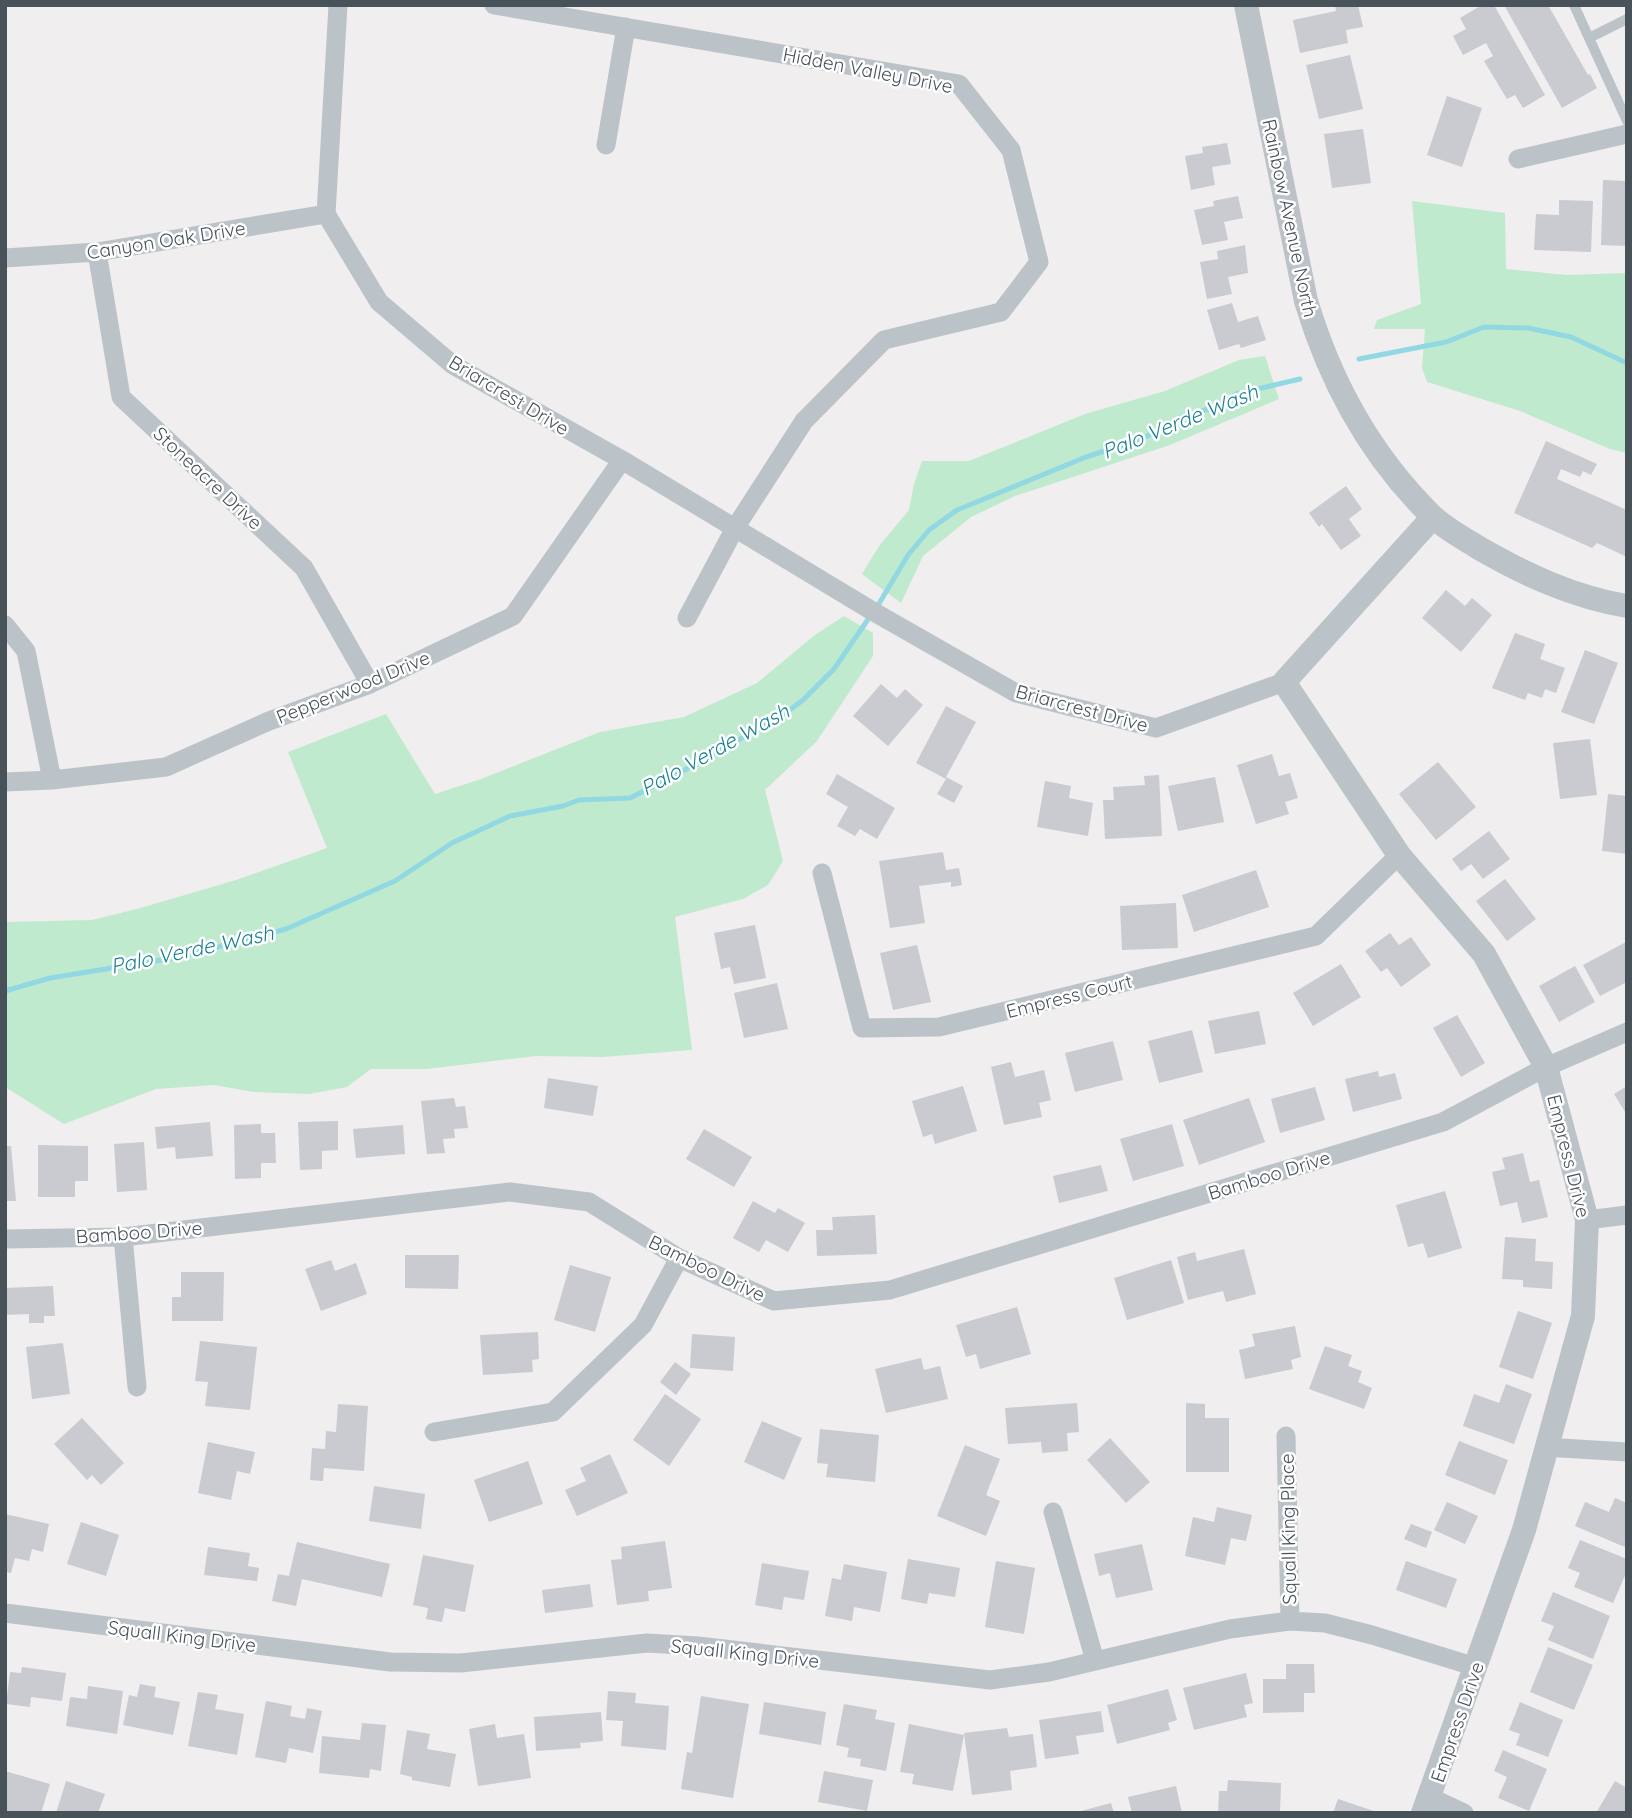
<svg xmlns="http://www.w3.org/2000/svg" width="1632" height="1818" font-family="Quicksand,sans-serif">
<rect width="100%" height="100%" fill="#f0eeee"/>
<path fill="#c0eacd" d="M1412 201 1505 213 1506 269 1566 275 1627 273V453L1610 449 1520 411 1427 382 1422 368 1425 329H1374L1377 320 1421 304Z
M1265 356 1279 399 1170 445 1015 496 971 517 923 556 901 603 862 574 879 546 909 510 914 484 922 461H969L1085 414 1165 391 1239 360Z
M844 616 873 633V656L817 741 765 790 783 861 768 885 743 899 675 917 692 1050 602 1057 536 1056 426 1069H371L347 1087 309 1094 254 1092 214 1085 156 1089 64 1124 5 1087V922L92 920 137 909 236 880 327 848 288 752 386 714 435 794 481 779 600 732 684 717 757 683 815 635Z"/>
<g fill="none" stroke-linecap="round" stroke-linejoin="round">
<path stroke="#92d8e2" stroke-width="5" d="M1359 359 1446 342 1484 327 1528 328 1571 337 1627 363
M877 607 908 555 929 530 957 510 1086 457 1142 439 1185 415 1214 408 1236 394 1300 379
M5 991 50 978 180 957 286 929 395 881 452 843 510 816 563 806 579 800 630 798 672 777 783 715 803 700 834 669 871 615"/>
</g>
<path fill="#c9cbd0" d="M1335 5H1358L1363 27 1346 30 1348 43 1300 53 1293 20 1336 11Z
M1482 5H1494L1545 95 1523 108 1515 95 1507 99 1484 61 1493 56 1486 43 1463 55 1453 36 1466 29 1460 18Z
M1504 5H1548L1588 75 1590 74 1597 88 1562 108Z
M1350 55 1363 109 1319 119 1306 65Z
M1447 96 1482 108 1462 167 1427 155Z
M1363 129 1371 183 1332 188 1324 134Z
M1227 143 1231 164 1212 167 1215 185 1191 190 1185 156 1203 153 1202 147Z
M1603 180 1627 181V246L1601 245Z
M1238 196 1243 218 1224 222 1228 240 1202 245 1194 210 1214 206 1213 201Z
M1559 200 1593 201 1591 252 1534 250 1536 214 1559 215Z
M1245 245 1248 273 1228 277 1232 294 1207 299 1200 262 1218 259 1217 251Z
M1232 303 1238 322 1258 316 1266 340 1241 348 1239 344 1219 350 1207 310Z
M1546 441 1597 464 1591 475 1583 471 1580 477 1561 469 1557 479 1627 510V557L1597 543 1592 548 1514 513Z
M1346 486 1362 509 1349 519 1361 536 1341 550 1322 524 1319 527 1309 513Z
M1446 590 1465 606 1472 598 1492 615 1461 652 1422 618Z
M1515 633 1545 644 1540 659 1565 668 1556 693 1545 689 1542 698 1528 693 1525 700 1492 688Z
M1585 650 1618 663 1594 724 1561 712Z
M881 684 897 698 905 689 923 705 888 746 853 716Z
M946 706 976 722 946 777 963 786 954 803 937 794 946 779 916 763Z
M1590 739 1597 795 1560 799 1553 743Z
M1272 754 1279 776 1290 773 1298 798 1285 802 1289 814 1256 824 1237 765Z
M1438 762 1476 807 1436 840 1399 794Z
M837 774 895 808 877 839 860 829 855 836 837 826 848 807 826 794Z
M1159 775 1162 836 1105 839 1103 800H1114L1113 787 1145 785 1144 776Z
M1215 777 1224 822 1178 831 1168 786Z
M1045 781 1071 786 1069 798 1093 803 1088 836 1037 827Z
M1608 794 1627 796V854L1602 851Z
M1489 831 1510 859 1483 879 1471 864 1461 871 1452 859Z
M943 852 946 870 959 868 962 885 951 887V882L919 886 925 923 890 928 879 861Z
M1256 870 1269 907 1194 932 1182 895Z
M1505 879 1536 919 1507 941 1476 901Z
M1176 903 1178 948 1122 950 1120 906Z
M755 925 766 978 734 984 730 967 721 969 714 933Z
M1390 933 1399 945 1411 937 1431 965 1401 987 1387 968 1381 972 1365 951Z
M1626 942 1627 982 1600 996 1583 965Z
M917 945 931 1002 893 1010 880 953Z
M1341 964 1361 997 1313 1026 1293 993Z
M1575 966 1595 1002 1559 1022 1539 986Z
M777 983 788 1029 744 1038 734 993Z
M1259 1011 1266 1044 1215 1054 1208 1021Z
M1457 1015 1485 1063 1461 1077 1433 1028Z
M1192 1030 1203 1072 1159 1083 1148 1041Z
M1113 1041 1123 1080 1075 1092 1065 1053Z
M1011 1062 1015 1077 1044 1070 1051 1100 1039 1103 1042 1117 1004 1125 991 1067Z
M1378 1071 1379 1077 1395 1073 1402 1099 1353 1112 1345 1079Z
M548 1078 598 1086 593 1116 544 1108Z
M963 1086 977 1131 935 1144 932 1134 923 1137 912 1101Z
M1627 1086V1115L1614 1094Z
M1315 1087 1325 1120 1280 1133 1271 1099Z
M454 1098 456 1107 465 1106 468 1128 454 1129 455 1138 443 1139 445 1153 427 1154 421 1101Z
M1249 1098 1265 1142 1199 1165 1183 1120Z
M338 1121V1150L322 1151V1169L300 1170 298 1122Z
M210 1122 213 1156 176 1159 175 1147 157 1149 155 1127Z
M261 1124V1133H275L276 1163H261V1178L235 1179 234 1125Z
M1172 1124 1184 1166 1133 1181 1120 1139Z
M403 1125 405 1154 356 1158 353 1129Z
M704 1129 752 1157 734 1187 686 1159Z
M144 1142 147 1190 117 1192 114 1144Z
M38 1145 88 1146V1181H75V1197H38Z
M5 1146H11L16 1201H5Z
M1523 1153 1530 1182 1539 1180 1548 1217 1522 1223 1517 1202 1500 1206 1492 1172 1505 1169 1502 1158Z
M1101 1165 1108 1191 1059 1203 1053 1176Z
M1445 1191 1462 1248 1428 1258 1423 1243 1408 1247 1396 1205Z
M753 1201 775 1213 778 1208 805 1223 788 1252 766 1240 759 1252 733 1238Z
M875 1215 877 1254 817 1256 816 1230H833L832 1217Z
M1505 1237 1536 1239 1535 1261 1553 1262 1552 1289 1523 1287V1280L1502 1279Z
M1244 1249 1256 1294 1226 1302 1223 1291 1188 1300 1177 1257 1195 1252 1197 1261Z
M405 1255H459L458 1289 405 1288Z
M331 1260 335 1271 356 1263 367 1294 321 1311 305 1269Z
M1171 1260 1184 1303 1127 1320 1114 1278Z
M570 1265 611 1277 595 1332 554 1320Z
M181 1272H224L223 1321H172V1297H181Z
M53 1286 55 1316H44V1323H29V1314L5 1315V1288Z
M1017 1307 1031 1354 980 1369 976 1354 966 1357 956 1325Z
M1518 1311 1552 1323 1533 1379 1499 1367Z
M1295 1326 1301 1357 1291 1360 1293 1369 1245 1379 1239 1350 1255 1346 1252 1334Z
M538 1332 539 1359 532 1360 533 1372 483 1375 480 1335Z
M692 1334 735 1337 733 1371 690 1368Z
M200 1341 257 1347 250 1410 205 1406 208 1382 195 1381Z
M63 1343 70 1394 32 1399 26 1347Z
M1325 1346 1352 1355 1348 1366 1362 1371 1358 1382 1372 1388 1364 1409 1309 1389Z
M921 1358 924 1370 940 1366 948 1399 886 1413 875 1369Z
M675 1362 691 1374 676 1395 660 1382Z
M1506 1384 1532 1394 1514 1444 1463 1426 1474 1394 1499 1403Z
M665 1394 701 1419 669 1466 633 1440Z
M1077 1403 1079 1432 1067 1433 1068 1451 1042 1453 1041 1442 1008 1444 1005 1408Z
M1186 1403 1205 1404V1418H1229V1472H1186Z
M338 1404 368 1406 364 1471 324 1468 323 1481 310 1480 312 1448 325 1449 326 1431 336 1432Z
M82 1418 124 1463 101 1485 92 1475 87 1480 54 1444Z
M762 1421 802 1438 784 1480 744 1462Z
M820 1429 879 1435 875 1482 826 1477 828 1464 817 1463Z
M1110 1438 1150 1482 1126 1503 1087 1460Z
M1459 1441 1508 1460 1495 1495 1445 1475Z
M208 1442 255 1452 250 1474 237 1471 231 1500 198 1493Z
M965 1445 1000 1459 986 1495 1000 1501 986 1536 937 1516Z
M610 1454 628 1493 577 1516 565 1490 586 1481 580 1468Z
M528 1461 543 1504 489 1522 474 1480Z
M374 1486 425 1494 421 1529 369 1521Z
M1615 1498 1627 1503V1548L1575 1526 1585 1502 1609 1512Z
M1447 1502 1478 1516 1465 1544 1434 1530Z
M1217 1507 1252 1515 1246 1541 1231 1538 1225 1565 1185 1556 1193 1517 1214 1522Z
M5 1514 49 1524 43 1552 32 1549 29 1561 15 1558 11 1573 5 1572Z
M81 1522 119 1535 106 1576 67 1564Z
M1411 1524 1432 1532 1426 1548 1404 1539Z
M1580 1540 1627 1559V1571L1613 1603 1574 1587 1580 1573 1568 1568Z
M665 1541 672 1588 648 1591 649 1601 617 1605 611 1560 622 1559 621 1547Z
M297 1542 390 1564 382 1597 302 1579 296 1606 272 1601 278 1574 289 1576Z
M1142 1544 1153 1590 1116 1598 1110 1573 1099 1576 1094 1554Z
M208 1547 250 1553 248 1566 259 1568 257 1581 204 1575Z
M423 1555 474 1565 465 1612 445 1608 442 1622 426 1619 428 1608 413 1605Z
M908 1559 960 1568 955 1597 929 1593 927 1604 901 1599Z
M996 1561 1035 1568 1024 1634 985 1627Z
M1406 1561 1457 1579 1446 1608 1396 1590Z
M762 1563 809 1571 804 1600 784 1597 782 1610 755 1605Z
M844 1564 887 1572 880 1612 854 1607 852 1621 825 1616 832 1578 841 1580Z
M590 1584 593 1607 545 1613 542 1590Z
M1553 1592 1610 1616 1593 1659 1548 1640 1554 1626 1541 1621Z
M1548 1647 1593 1665 1574 1710 1530 1692Z
M1286 1664H1314L1315 1693H1304V1712L1263 1713V1679H1286Z
M22 1667 66 1673 62 1701 31 1697 30 1707 6 1704 10 1672 21 1673Z
M1246 1673 1253 1703 1244 1705 1247 1717 1194 1730 1183 1688Z
M140 1684 156 1687 154 1697 180 1702 173 1735 123 1725 129 1695 137 1697Z
M88 1686 123 1691 117 1734 66 1726 70 1697 87 1699Z
M1168 1689 1177 1720 1168 1723 1170 1730 1117 1744 1107 1705Z
M608 1691 636 1693 635 1703 669 1706 666 1750 621 1746 623 1721 606 1720Z
M198 1692 218 1695 215 1709 244 1714 237 1755 188 1746Z
M701 1696 749 1704 733 1798 681 1789 687 1752 692 1753Z
M266 1701 292 1706 290 1716 305 1719 307 1708 322 1711 313 1753 289 1748 286 1763 255 1757Z
M764 1702 826 1712 821 1745 759 1734Z
M1520 1702 1563 1720 1548 1757 1516 1745 1520 1734 1509 1730Z
M844 1704 877 1710 875 1719 895 1723 886 1771 860 1766 861 1759 847 1757 849 1748 836 1745Z
M1101 1711 1104 1732 1076 1736 1079 1754 1045 1759 1039 1720Z
M601 1712 603 1741 580 1743 581 1748 536 1751 534 1717Z
M362 1723 386 1725 381 1771 370 1769 369 1778 319 1773 322 1736 360 1740Z
M495 1724 497 1738 524 1734 531 1778 478 1786 469 1729Z
M909 1724 964 1735 953 1791 912 1784 914 1774 900 1772Z
M1007 1728 1009 1737 1033 1734 1037 1767 1010 1771 1012 1790 972 1795 964 1733Z
M407 1730 430 1734 427 1749 456 1754 450 1787 412 1780V1777L400 1774Z
M1503 1750 1547 1769 1529 1811 1498 1798 1507 1777 1494 1771Z
M5 1771 50 1784 41 1813H5Z
M824 1771 873 1780 867 1811 818 1802Z
M1228 1780 1281 1783 1280 1813H1218L1219 1791H1227Z
M66 1781 105 1794 98 1813H56Z
M1615 1781 1627 1788V1813H1596Z
M1176 1786 1182 1813H1132L1128 1797Z
M1338 1799 1377 1812V1813H1333Z
M1111 1803 1114 1813H1077V1812Z"/>
<g fill="none" stroke-linecap="round" stroke-linejoin="round">
<path stroke="#bbc3c9" stroke-width="10" d="M1574 5 1589 38
M1627 19 1589 38 1627 121"/>
<path stroke="#bbc3c9" stroke-width="19" d="M338 5 326 214 379 302 453 365 622 460 874 612 1016 693 1156 728 1284 682
M494 5 959 84 1011 150 1039 262 1001 312 884 340 804 421 735 528 687 618
M606 145 626 27
M1518 159 1627 134
M97 252 121 397 304 568 370 684
M5 258 97 252 326 214
M5 625 26 651 52 780
M5 782 52 780 166 767 269 721 370 684 513 616 622 460
M822 873 862 1028 939 1027 1316 936 1399 855
M1587 1220 1627 1215
M123 1237 137 1387
M5 1239 123 1237 510 1192 589 1202 679 1258 774 1301 890 1290 1443 1122 1546 1067 1627 1032
M434 1432 553 1412 643 1325 679 1258
M1286 1436 1290 1621
M1545 1447 1627 1452
M1053 1512 1095 1661
M5 1613 390 1662 461 1663 647 1643 698 1646 990 1680 1049 1672 1230 1629 1290 1621 1325 1623 1372 1635 1476 1667
M1430 1797 1464 1813"/>
<path stroke="#bbc3c9" stroke-width="24" d="M1246 5 1306 301C1330 381 1371 456 1431 515 1444 528 1463 538 1479 548 1526 575 1573 597 1627 606
M1423 1813 1524 1530 1583 1316 1587 1220 1546 1067 1484 954 1399 855 1284 682 1433 517"/>
</g>
<g text-anchor="middle" stroke-width="5" stroke-linejoin="round" paint-order="stroke">
<g font-size="19" fill="#485259" stroke="#fff">
<text transform="translate(868 70) rotate(11)" y="7">Hidden Valley Drive</text>
<text transform="translate(1290 218) rotate(78)" y="7">Rainbow Avenue North</text>
<text transform="translate(166 240) rotate(-9)" y="7">Canyon Oak Drive</text>
<text transform="translate(509 395) rotate(31)" y="7">Briarcrest Drive</text>
<text transform="translate(208 478) rotate(43)" y="7">Stoneacre Drive</text>
<text transform="translate(353 687) rotate(-22)" y="7">Pepperwood Drive</text>
<text transform="translate(1082 708) rotate(15)" y="7">Briarcrest Drive</text>
<text transform="translate(1069 996) rotate(-14)" y="7">Empress Court</text>
<text transform="translate(1569 1156) rotate(76)" y="7">Empress Drive</text>
<text transform="translate(1269 1175) rotate(-17)" y="7">Bamboo Drive</text>
<text transform="translate(139 1232) rotate(-4)" y="7">Bamboo Drive</text>
<text transform="translate(707 1268) rotate(26)" y="7">Bamboo Drive</text>
<text transform="translate(1288 1529) rotate(-91)" y="7">Squall King Place</text>
<text transform="translate(182 1636) rotate(7)" y="7">Squall King Drive</text>
<text transform="translate(745 1653) rotate(6)" y="7">Squall King Drive</text>
<text transform="translate(1457 1722) rotate(-71)" y="7">Empress Drive</text>
</g>
<g font-size="21" font-style="italic" fill="#1a8292" stroke="#fff">
<text transform="translate(1180 422) rotate(-22)" y="7">Palo Verde Wash</text>
<text transform="translate(715 750) rotate(-29)" y="7">Palo Verde Wash</text>
<text transform="translate(192 950) rotate(-12)" y="7">Palo Verde Wash</text>
</g>
</g>
<rect width="1632" height="1818" fill="none" stroke="#485259" stroke-width="14"/>
</svg>
